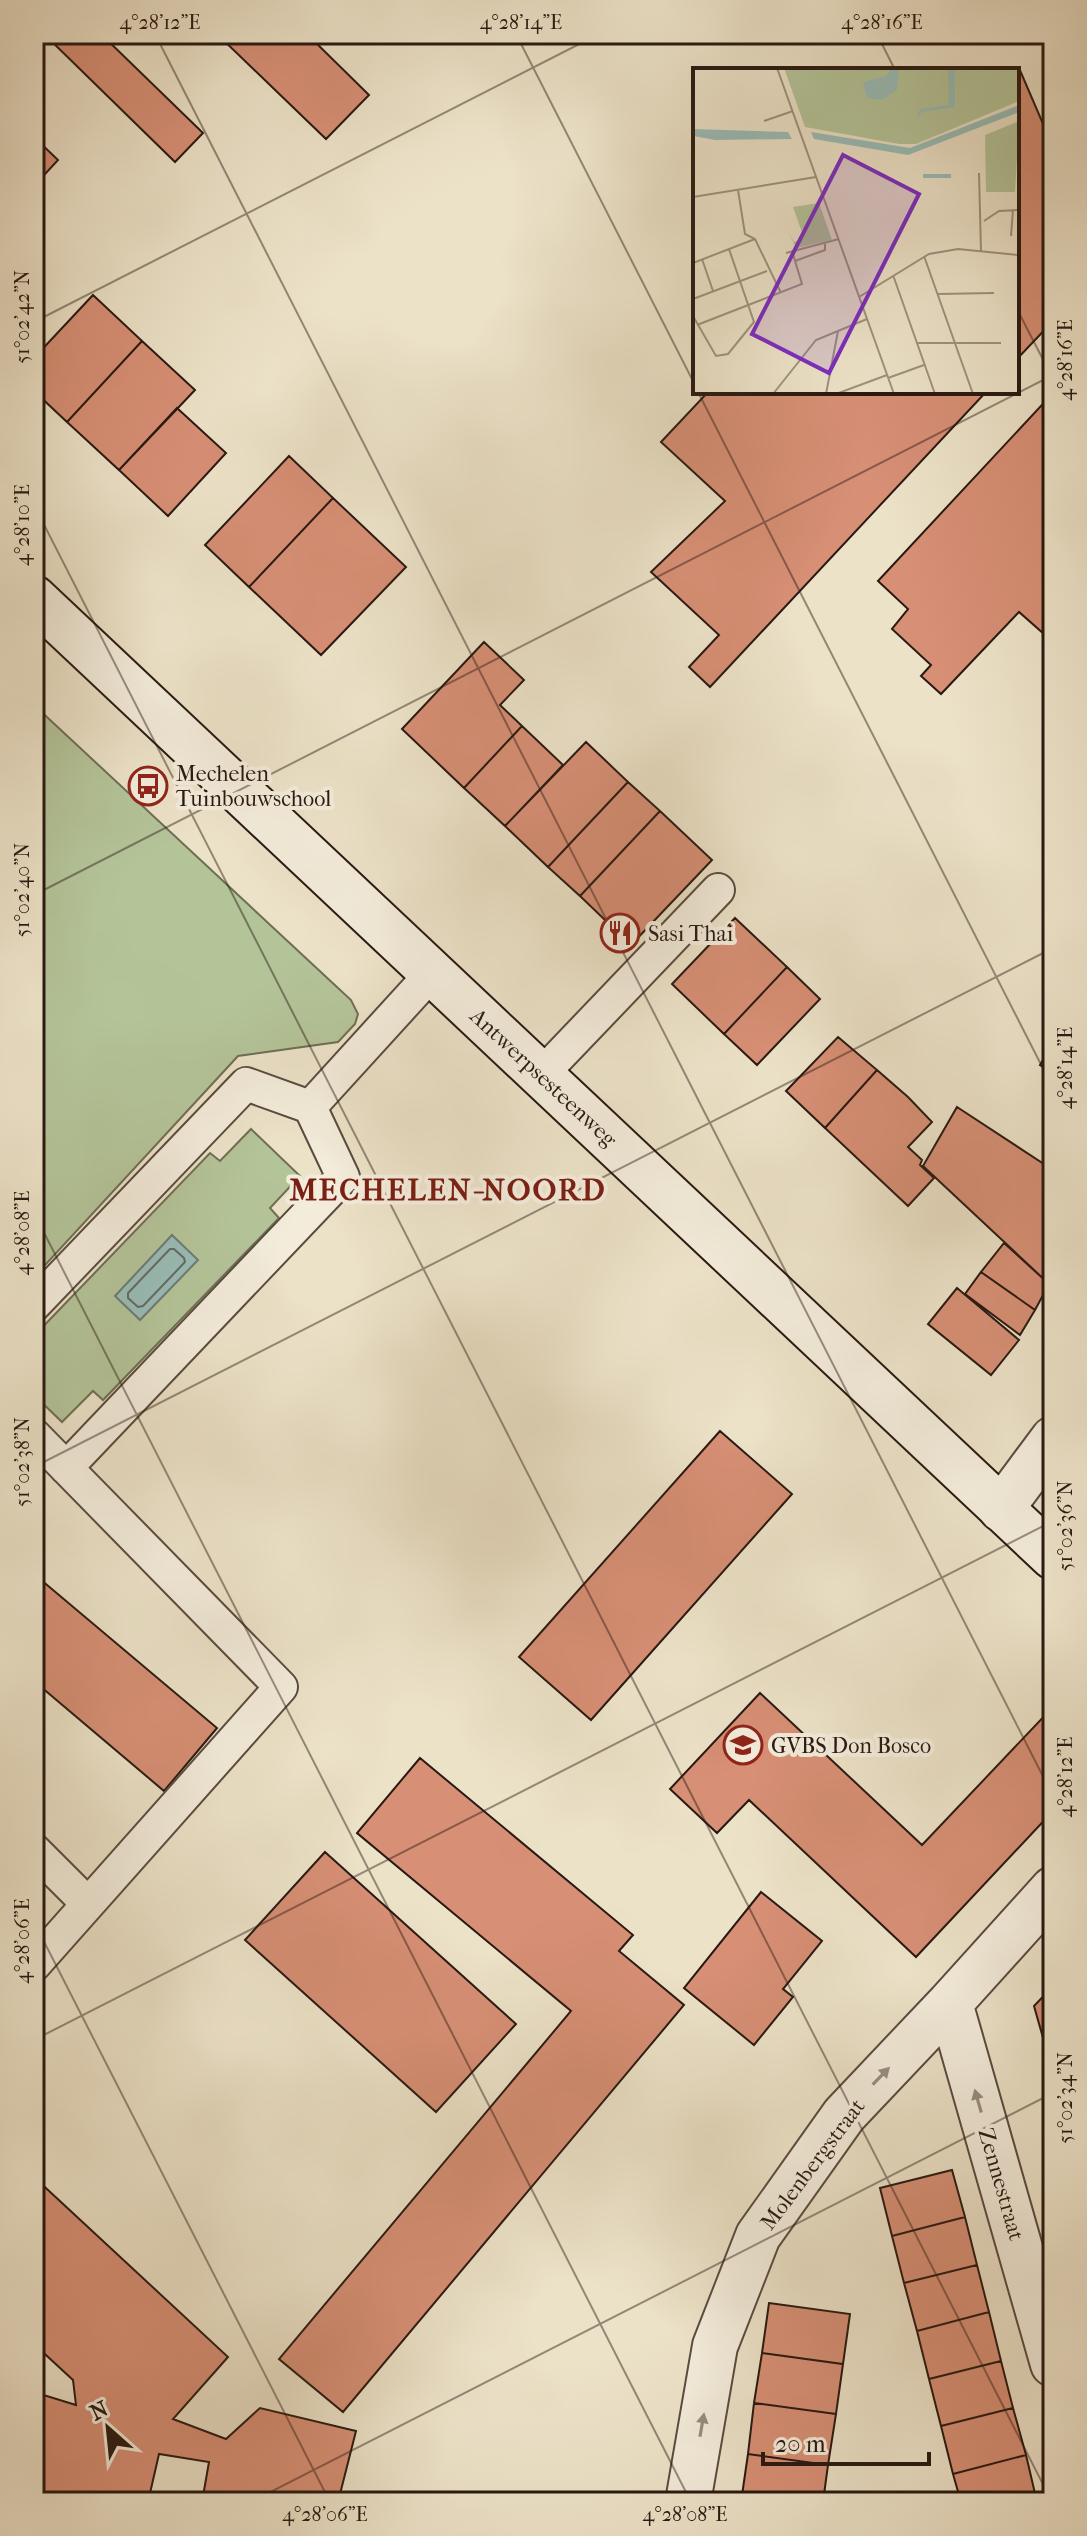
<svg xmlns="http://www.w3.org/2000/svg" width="1087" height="2536" font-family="'IM FELL French Canon',serif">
<rect width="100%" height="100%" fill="#ece2c8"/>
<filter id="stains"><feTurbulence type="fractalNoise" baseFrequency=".0025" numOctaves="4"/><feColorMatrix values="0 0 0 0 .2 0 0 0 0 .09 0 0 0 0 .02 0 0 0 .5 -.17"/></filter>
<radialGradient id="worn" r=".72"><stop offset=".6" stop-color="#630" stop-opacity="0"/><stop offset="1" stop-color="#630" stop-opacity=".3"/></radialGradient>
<path fill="#b4c499" stroke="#6e6e56" stroke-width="2" d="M34 705 338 988 351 1000 358 1014 355 1024 338 1042 238 1056 34 1277V1163L39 1157 34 1152Z
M251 1129 300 1176 270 1208 279 1218 103 1400 93 1391 62 1422 34 1395V1356L42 1348 34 1340V1336L210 1153 220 1161Z"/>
<path fill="#99bdb8" stroke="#6c7b76" stroke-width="2" d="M172 1235 198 1260 140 1320 115 1296Z"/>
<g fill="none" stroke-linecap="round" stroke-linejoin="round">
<path stroke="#616b65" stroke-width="2" d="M170 1249H174L184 1258 185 1262 143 1306 138 1307 128 1298V1293Z"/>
</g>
<path fill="#d78f75" stroke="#291912" stroke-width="2" d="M44 34H101L203 133 175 162Z
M217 34H307L369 95 326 139Z
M1019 68 1053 147V178L1049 181 1053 191V321L1017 359 1016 70Z
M34 137 58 160 34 186Z
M93 295 142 341 67 422 34 391V358Z
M142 341 195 390 119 470 67 422Z
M708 392H986L710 687 689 667 719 635 651 572 725 501 661 442Z
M1053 393V642L1019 612 941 694 921 676 931 665 892 629 908 609 878 581Z
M177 408 226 453 168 516 119 470Z
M289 456 333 498 249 587 205 545Z
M333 498 406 567 321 655 249 587Z
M484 642 524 680 500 705 522 726 464 788 402 729Z
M522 726 563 765 505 826 464 788Z
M586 742 628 782 548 867 505 826Z
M628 782 660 811 580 896 548 867Z
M660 811 712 860 631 945 580 896Z
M735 918 787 967 724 1034 672 984Z
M787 967 820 999 757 1065 724 1034Z
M838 1037 877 1070 825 1128 786 1091Z
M1053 1042V1072L1040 1065Z
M877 1070 908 1097 932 1122 908 1147 922 1160 920 1165 934 1178 908 1206 825 1128Z
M957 1107 1053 1170V1276L1049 1284 923 1166Z
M1004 1243 1049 1284 1035 1310 981 1272Z
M981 1272 1035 1310 1020 1335 965 1294Z
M957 1288 1019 1340 991 1375 928 1324Z
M720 1431 792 1494 591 1720 519 1657Z
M34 1574 217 1728 164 1791 34 1681Z
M760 1693 922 1845 1051 1709 1053 1711V1811L916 1957 749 1800 717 1833 670 1789Z
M420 1758 633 1935 619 1951 684 2005 343 2412 279 2359 571 2011 357 1833Z
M325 1852 516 2024 436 2112 245 1940Z
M761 1892 822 1941 783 1989 793 1997 754 2045 684 1988Z
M1053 1986V2073L1034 2006Z
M952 2170 965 2217 892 2236 880 2188Z
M34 2177 228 2357 173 2419 226 2439 260 2408 356 2431 338 2502H202L209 2462 159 2454 148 2502H34V2392L76 2405 73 2380 34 2344Z
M965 2217 977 2265 904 2283 892 2236Z
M977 2265 989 2312 917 2331 904 2283Z
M769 2303 850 2314 843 2364 762 2353Z
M989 2312 1001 2361 929 2379 917 2331Z
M762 2353 843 2364 836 2414 754 2403Z
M1001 2361 1013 2408 941 2426 929 2379Z
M754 2403 836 2414 828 2465 748 2454Z
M1013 2408 1026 2455 953 2474 941 2426Z
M748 2454 828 2465 823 2502H741Z
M1026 2455 1037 2502H961L953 2474Z"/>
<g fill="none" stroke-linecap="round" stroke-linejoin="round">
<g stroke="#5a4b40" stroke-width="36">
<path id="service" d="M542 1074 718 890
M310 1107 433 972
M34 1305 246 1084 310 1107 343 1177 66 1468
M34 1435 281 1687 34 1965
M34 1850 88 1904"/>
</g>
<g stroke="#5a4b40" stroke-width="48">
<path id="minor" d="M950 2003 1053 2364
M688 2502 715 2346 758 2236 844 2115 950 2003 1053 1889"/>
</g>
<g stroke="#5a4b40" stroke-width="48">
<path id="tertiary" d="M1001 1509 1053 1439"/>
</g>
<g stroke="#291912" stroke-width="48">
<path id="secondary" d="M34 598 1053 1557"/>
</g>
<use href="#service" stroke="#f3ecdb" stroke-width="32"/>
<use href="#minor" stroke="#f3ecdb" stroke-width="44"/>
<use href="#tertiary" stroke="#f3ecdb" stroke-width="44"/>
<use href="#secondary" stroke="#f3ecdb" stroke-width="44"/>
</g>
<defs><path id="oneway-solid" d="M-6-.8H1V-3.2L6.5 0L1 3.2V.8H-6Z" transform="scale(2)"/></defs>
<g fill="#988d81">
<use href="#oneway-solid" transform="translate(881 2076) rotate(-46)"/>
<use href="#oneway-solid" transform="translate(978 2101) rotate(-106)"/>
<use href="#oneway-solid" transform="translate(702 2425) rotate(-80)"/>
</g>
<path fill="none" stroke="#291912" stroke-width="2" stroke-opacity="0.45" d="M155 34 1053 1796M516 34 695 385M877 34 895 70M1017 309 1053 379M34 322 599 34M698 392 1053 1088M34 505 1052 2502M34 895 1053 375M34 1213 691 2502M34 1467 1053 948M34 1922 330 2502M34 2040 1053 1521M251 2502 1053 2093"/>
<defs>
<g id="bus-ring" transform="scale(2)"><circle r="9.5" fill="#f3ecdb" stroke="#8f2418" stroke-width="1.5"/><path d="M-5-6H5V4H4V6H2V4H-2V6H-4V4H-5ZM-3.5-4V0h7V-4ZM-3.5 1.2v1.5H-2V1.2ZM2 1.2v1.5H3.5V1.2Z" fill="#8f2418"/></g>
<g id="restaurant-ring" transform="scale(2)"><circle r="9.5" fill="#f3ecdb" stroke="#8f2418" stroke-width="1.5"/><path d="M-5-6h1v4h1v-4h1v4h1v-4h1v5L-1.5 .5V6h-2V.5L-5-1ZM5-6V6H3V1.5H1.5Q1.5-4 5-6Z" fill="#8f2418"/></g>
<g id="school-ring" transform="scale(2)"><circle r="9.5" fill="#f3ecdb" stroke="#8f2418" stroke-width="1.5"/><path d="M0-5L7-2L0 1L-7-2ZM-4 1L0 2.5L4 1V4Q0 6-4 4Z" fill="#8f2418"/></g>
</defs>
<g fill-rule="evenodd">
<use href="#bus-ring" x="148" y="786"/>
<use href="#restaurant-ring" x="620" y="933"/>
<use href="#school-ring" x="743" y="1745"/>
</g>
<g text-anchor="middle" stroke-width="8" stroke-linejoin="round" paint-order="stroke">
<g font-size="22" fill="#291912" stroke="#f3ecdb" text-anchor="start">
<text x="176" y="781">Mechelen<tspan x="176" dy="25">Tuinbouwschool</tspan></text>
<text x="648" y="941">Sasi Thai</text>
<text x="771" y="1753">GVBS Don Bosco</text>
</g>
<g font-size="22" fill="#291912" stroke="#f3ecdb">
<text transform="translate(544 1077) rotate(43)" y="8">Antwerpsesteenweg</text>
<text transform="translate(812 2164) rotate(-53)" y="8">Molenbergstraat</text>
<text transform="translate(1002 2184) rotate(74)" y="8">Zennestraat</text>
</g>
<g font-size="30" font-weight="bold" letter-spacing="2" fill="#7a1f14" stroke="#f3ecdb">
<text x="448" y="1200">MECHELEN-NOORD</text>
</g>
</g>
<g transform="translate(693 68)">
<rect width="326" height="326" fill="#ece2c8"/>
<path d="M91 0H326V33L223 76H206L112 59ZM326 53 322 124H293L292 67ZM126 135 139 172 103 180 96 165 101 174 111 170 100 139Z" fill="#b4c499"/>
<path d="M199 0H206L204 22 189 32 174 30 170 14 193 8ZM255 0H262V39L229 44 224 51 227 41 256 37ZM326 37V44L215 87 121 71 118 64 217 80ZM0 61 95 64 99 71 22 72 0 68Z" fill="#99bdb8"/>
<path fill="none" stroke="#99bdb8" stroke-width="4" d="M230 108H258"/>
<path fill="none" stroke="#9e927f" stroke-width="2" d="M84 0 201 326M71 53 100 43M286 105 288 184M45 122 52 166 62 171 88 225M0 129 123 109M291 153 306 143 326 142M318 168 320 142M93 185 146 171M231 188 280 326M9 191 20 223M102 193 132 182V176M0 195 62 171M200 207 242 326M245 226 301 225M166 229 236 186 265 181 326 187M0 231 74 203M0 248 23 288 35 286 61 254 36 181M4 257 109 216 99 183M224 275H308M195 310 231 297M80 326 123 272 174 251M133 326 145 263M143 326 194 307"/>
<path fill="#7b2cbf" fill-opacity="0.15" stroke="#7b2cbf" stroke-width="4" d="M150 87 226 126 136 305 59 266Z"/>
<rect width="326" height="326" fill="none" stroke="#291912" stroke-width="4"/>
</g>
<rect width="1087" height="2536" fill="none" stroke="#ece2c8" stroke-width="88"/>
<g transform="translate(108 2428) rotate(333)" stroke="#f3ecdb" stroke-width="6" paint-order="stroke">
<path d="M0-6L14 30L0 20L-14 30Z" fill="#291912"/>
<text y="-12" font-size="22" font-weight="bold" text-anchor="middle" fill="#291912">N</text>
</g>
<path d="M763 2452v12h166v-12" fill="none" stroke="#291912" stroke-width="4"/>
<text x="775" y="2452" font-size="24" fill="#291912" stroke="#f3ecdb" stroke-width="6" paint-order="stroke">20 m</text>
<rect x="44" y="44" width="999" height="2448" fill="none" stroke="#291912" stroke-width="3"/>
<g font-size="20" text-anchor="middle" fill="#291912">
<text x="160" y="29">4°28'12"E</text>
<text x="521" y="29">4°28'14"E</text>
<text x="882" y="29">4°28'16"E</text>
<text transform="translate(22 317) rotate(-90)" y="7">51°02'42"N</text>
<text transform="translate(1065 360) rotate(-90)" y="7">4°28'16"E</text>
<text transform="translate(22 525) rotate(-90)" y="7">4°28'10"E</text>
<text transform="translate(22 890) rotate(-90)" y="7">51°02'40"N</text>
<text transform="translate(1065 1068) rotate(-90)" y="7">4°28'14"E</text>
<text transform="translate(22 1233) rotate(-90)" y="7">4°28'08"E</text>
<text transform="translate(22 1462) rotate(-90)" y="7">51°02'38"N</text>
<text transform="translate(1065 1526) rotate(-90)" y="7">51°02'36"N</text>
<text transform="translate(1065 1777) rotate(-90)" y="7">4°28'12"E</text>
<text transform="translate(22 1941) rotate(-90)" y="7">4°28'06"E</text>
<text transform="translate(1065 2098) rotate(-90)" y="7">51°02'34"N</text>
<text x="325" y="2521">4°28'06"E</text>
<text x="685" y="2521">4°28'08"E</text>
</g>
<rect width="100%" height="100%" filter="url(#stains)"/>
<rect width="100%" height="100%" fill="url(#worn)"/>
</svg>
